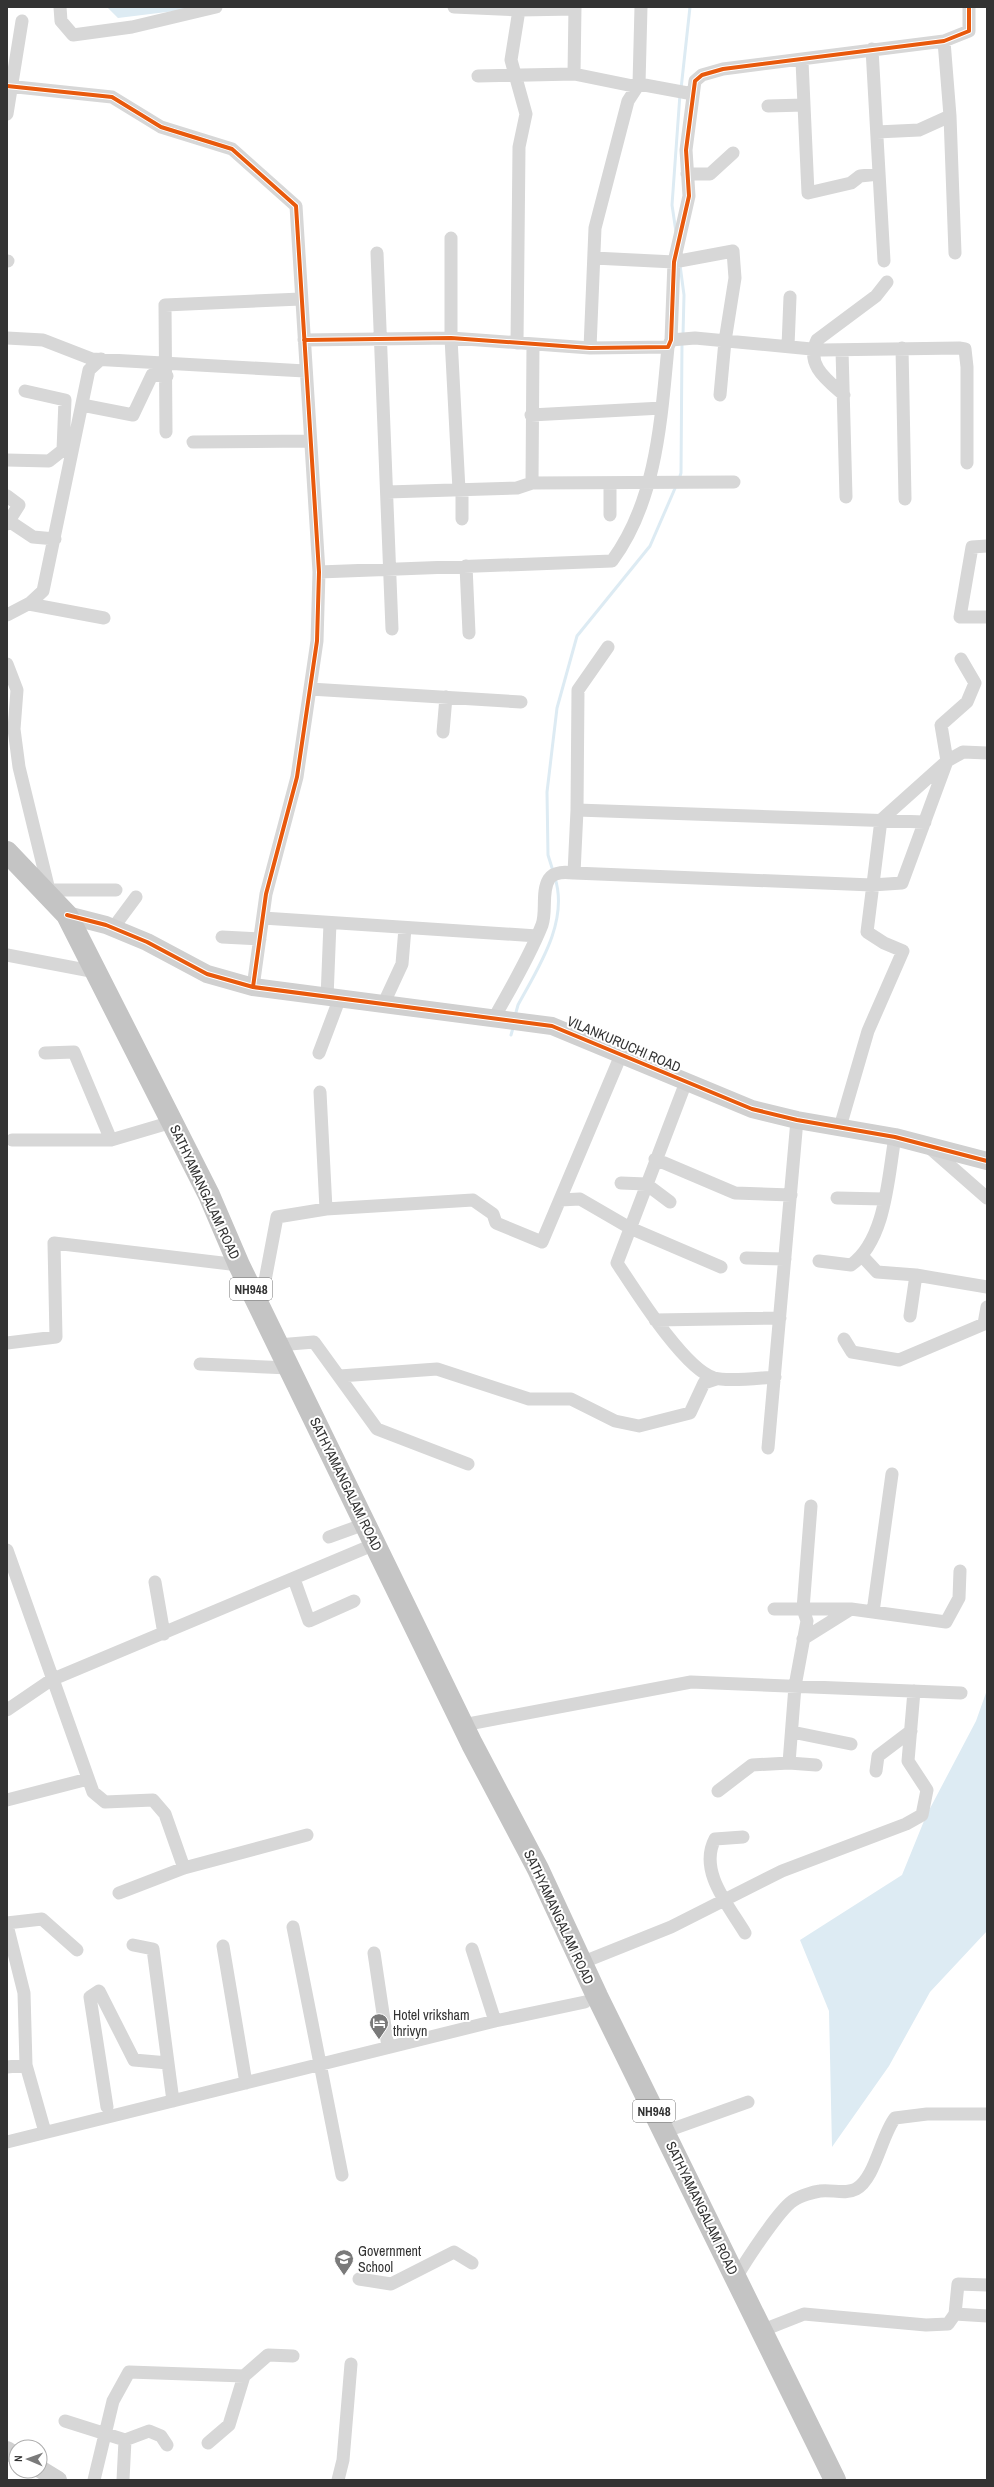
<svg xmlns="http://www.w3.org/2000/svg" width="994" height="2487" font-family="'Archivo Narrow',sans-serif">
<rect width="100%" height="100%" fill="#fff"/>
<path fill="#ddebf3" d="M107 7H207L118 18Z
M987 1690V1931L930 1992 889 2066 832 2147 829 2011 800 1940 902 1875 926 1816 976 1721Z"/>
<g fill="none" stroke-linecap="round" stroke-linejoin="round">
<path stroke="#ddebf3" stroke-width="3" d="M681 89 690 7
M676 232 672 205 680 94
M680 265 684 295 683 335
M679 479 681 473 682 343
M553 871 548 855 547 792 557 708 577 636 650 546 676 486
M515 1016 518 1005C538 968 569 922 555 878
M511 1035 513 1028"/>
<path stroke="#d7d7d7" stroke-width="13" d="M60 7 61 21 73 35 132 27 216 7
M454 7 519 10 575 9
M944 41 950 116 955 253
M872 49 884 261
M802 61 808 193 851 183 860 176 879 174
M574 74 575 7
M478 76 574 74 633 86 639 84 693 94
M7 86 112 97 161 127 232 149 296 206 319 572 317 641 297 777 266 894 253 987
M768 106 804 105
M7 114 22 21
M877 132 919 130 950 116
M687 174H710L733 153
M451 238V338L459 490
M377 253 392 629
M594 258 674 262 733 251 735 278 725 341 720 395
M7 261H8
M7 338 43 340 92 359 305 371
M304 340 451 338 590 348 668 347 671 340 674 262 689 196 686 150 695 81 702 75 723 69 944 41 969 31V7
M671 340 695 338 822 350 959 348 965 349 967 367V463
M517 343 519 147 526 114 511 60 519 10
M788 346 790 297
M590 348 595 228 628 101 639 84 641 7
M902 348 905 499
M842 350 846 497
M844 395C827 380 805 365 817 340L876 296 887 282
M82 405 133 415 152 375 167 376
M531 415 662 408
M166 432 165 305 301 299
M193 442 310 441
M7 460 49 461 63 450 65 400 25 391
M532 483 533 344
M387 492 517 488 532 483 734 482
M7 496 19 505 7 524
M610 515V483
M462 519V490
M9 521 33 537 55 539
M987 546 972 547 960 617H987
M466 566 469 633
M319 572 612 561C657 500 661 419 668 347
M29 604 104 618
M7 615 30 603 43 591 89 370 101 359
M7 664 17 690 14 729 19 767 50 894
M310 689 521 702
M443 732 446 697
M577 810 925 822
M574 873 577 810 578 690 608 647
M50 890H116
M263 918 537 936
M113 928 136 897
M222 937 260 939
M7 955 96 972
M327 998 330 923
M383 1005 402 964 405 928
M493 1020C510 989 529 958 542 925 547 911 541 892 549 879 554 871 566 872 574 873L872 885 902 883 947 761 941 725 967 702 975 683 961 659
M45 1053 74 1052 111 1140
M319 1053 339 1000
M686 1082 617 1263C635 1290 684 1369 714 1378 729 1382 758 1378 775 1377
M320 1092 326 1209
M840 1127 868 1031 903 951 884 943 867 932 881 820 947 761 963 752 987 753
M12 1140H111L172 1122
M930 1148 987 1198
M655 1159 735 1193 791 1195
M621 1183 646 1184 670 1202
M837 1198 884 1199
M560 1200 580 1199 630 1228 721 1267
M863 1257 877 1272 916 1275 987 1287
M746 1258 785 1259
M819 1261 851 1265C886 1240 888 1177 895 1137
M260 1307 277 1217 326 1209 473 1200 493 1214 496 1223 542 1242 621 1055
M910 1316 916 1275
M655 1320 780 1318
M844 1339 852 1352 899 1360 984 1324 987 1307
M7 1343 56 1337 54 1243 239 1265
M278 1345 314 1342 377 1429 468 1464
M200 1364 289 1368
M340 1376 437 1369 529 1399H571L615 1421 639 1426 690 1413 704 1383 716 1379
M768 1448 797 1120
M329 1537 365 1524
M7 1550 93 1792 105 1802 153 1800 165 1814 184 1868
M294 1579 309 1621 354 1601
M155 1582 164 1634
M774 1609H851L946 1622 959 1598 960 1571
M873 1612 892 1474
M803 1639 851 1609
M7 1710 51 1680 375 1544
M463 1725 691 1682 961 1693
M792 1732 851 1744
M789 1763 795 1686 807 1621 803 1609 811 1506
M876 1771 878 1756 911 1731
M718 1791 752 1765 789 1763 816 1765
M7 1800 88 1779
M743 1837 715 1839C698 1871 729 1906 745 1933
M119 1893 184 1868 307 1835
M7 1923 42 1919 77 1950
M7 1925 24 1993 26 2065 45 2132
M293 1927 342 2175
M133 1945 153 1949 173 2101
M223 1946 246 2083
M472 1949 495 2021
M374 1953 388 2047
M581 1963 671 1927 782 1871 906 1824 922 1815 927 1790 908 1761 914 1691
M7 2067 26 2065
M107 2107 90 1997 99 1991 134 2060 168 2063
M664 2132 748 2102
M7 2142 495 2021 585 2002
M736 2278C745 2262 780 2208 794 2200 800 2196 813 2192 820 2191 831 2189 845 2195 856 2189 875 2179 881 2136 895 2118L927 2114H987
M359 2279 391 2284 454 2252 472 2263
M955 2314 987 2316
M761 2331 804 2314 926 2325 948 2324 955 2314 958 2284 987 2285
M65 2421 125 2440 123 2480
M125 2440 149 2431 161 2436 167 2445
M208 2443 229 2425 244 2376 268 2355 293 2356
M94 2480 113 2401 129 2372 244 2376
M338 2480 343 2460 351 2364"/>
<path stroke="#d0d0d0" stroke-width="18" d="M67 915 106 925 147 942 207 974 253 987 552 1026 752 1109 797 1120 895 1137 987 1161
M7 2450 16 2456
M40 2469 58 2480"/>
<path stroke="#c4c4c4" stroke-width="22" d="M7 852 67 915 209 1195 239 1265 472 1744 538 1869 597 1996 835 2480"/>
<g stroke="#fff" stroke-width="6">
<path id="cycleway" d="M7 86 112 97 161 127 232 149 296 206 319 572 317 641 297 777 266 894 253 987
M304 340 451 338 590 348 668 347 671 340 674 262 689 196 686 150 695 81 702 75 723 69 944 41 969 31V7
M67 915 106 925 147 942 207 974 253 987 552 1026 752 1109 797 1120 895 1137 987 1161"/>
</g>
<use href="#cycleway" stroke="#e8590c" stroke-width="4"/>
</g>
<defs>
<g id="hotel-pin" transform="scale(1)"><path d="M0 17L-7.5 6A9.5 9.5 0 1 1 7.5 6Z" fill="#7a7a7a" stroke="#fff"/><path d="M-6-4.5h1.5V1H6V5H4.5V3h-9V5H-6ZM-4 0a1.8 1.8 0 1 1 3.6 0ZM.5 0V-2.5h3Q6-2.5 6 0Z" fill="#fff"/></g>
<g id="school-pin" transform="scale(1)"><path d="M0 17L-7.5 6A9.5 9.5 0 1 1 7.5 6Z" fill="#7a7a7a" stroke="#fff"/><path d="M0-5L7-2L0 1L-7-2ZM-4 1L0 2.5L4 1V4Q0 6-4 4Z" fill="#fff"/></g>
</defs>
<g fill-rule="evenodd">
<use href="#hotel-pin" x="379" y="2023"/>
<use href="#school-pin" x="344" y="2259"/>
</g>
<g text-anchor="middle" stroke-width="4" stroke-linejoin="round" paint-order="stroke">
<g fill="#fff" stroke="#707070" stroke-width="1">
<rect x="230" y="1278" width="42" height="22" rx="3"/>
<rect x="633" y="2100" width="42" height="22" rx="3"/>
</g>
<g font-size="13" font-weight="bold" fill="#333">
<text x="251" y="1294">NH948</text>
<text x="654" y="2116">NH948</text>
</g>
<g font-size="14" fill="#333" stroke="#fff">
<text transform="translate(624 1044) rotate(23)" y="5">VILANKURUCHI ROAD</text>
<text transform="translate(205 1192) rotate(65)" y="5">SATHYAMANGALAM ROAD</text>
<text transform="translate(346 1484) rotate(64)" y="5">SATHYAMANGALAM ROAD</text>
<text transform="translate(559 1917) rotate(65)" y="5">SATHYAMANGALAM ROAD</text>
<text transform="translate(702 2208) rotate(64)" y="5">SATHYAMANGALAM ROAD</text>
</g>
<g font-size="14" fill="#333" stroke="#fff" text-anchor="start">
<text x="393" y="2020">Hotel vriksham<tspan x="393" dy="16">thrivyn</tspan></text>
<text x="358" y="2256">Government<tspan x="358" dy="16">School</tspan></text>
</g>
</g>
<rect width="994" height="2487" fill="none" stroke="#333333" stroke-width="16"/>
<g transform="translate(28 2459) rotate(272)"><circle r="19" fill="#ffffff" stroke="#adadad"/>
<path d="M0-3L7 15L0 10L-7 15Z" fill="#7a7a7a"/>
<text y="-6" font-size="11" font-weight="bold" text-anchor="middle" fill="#333333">N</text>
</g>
</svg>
